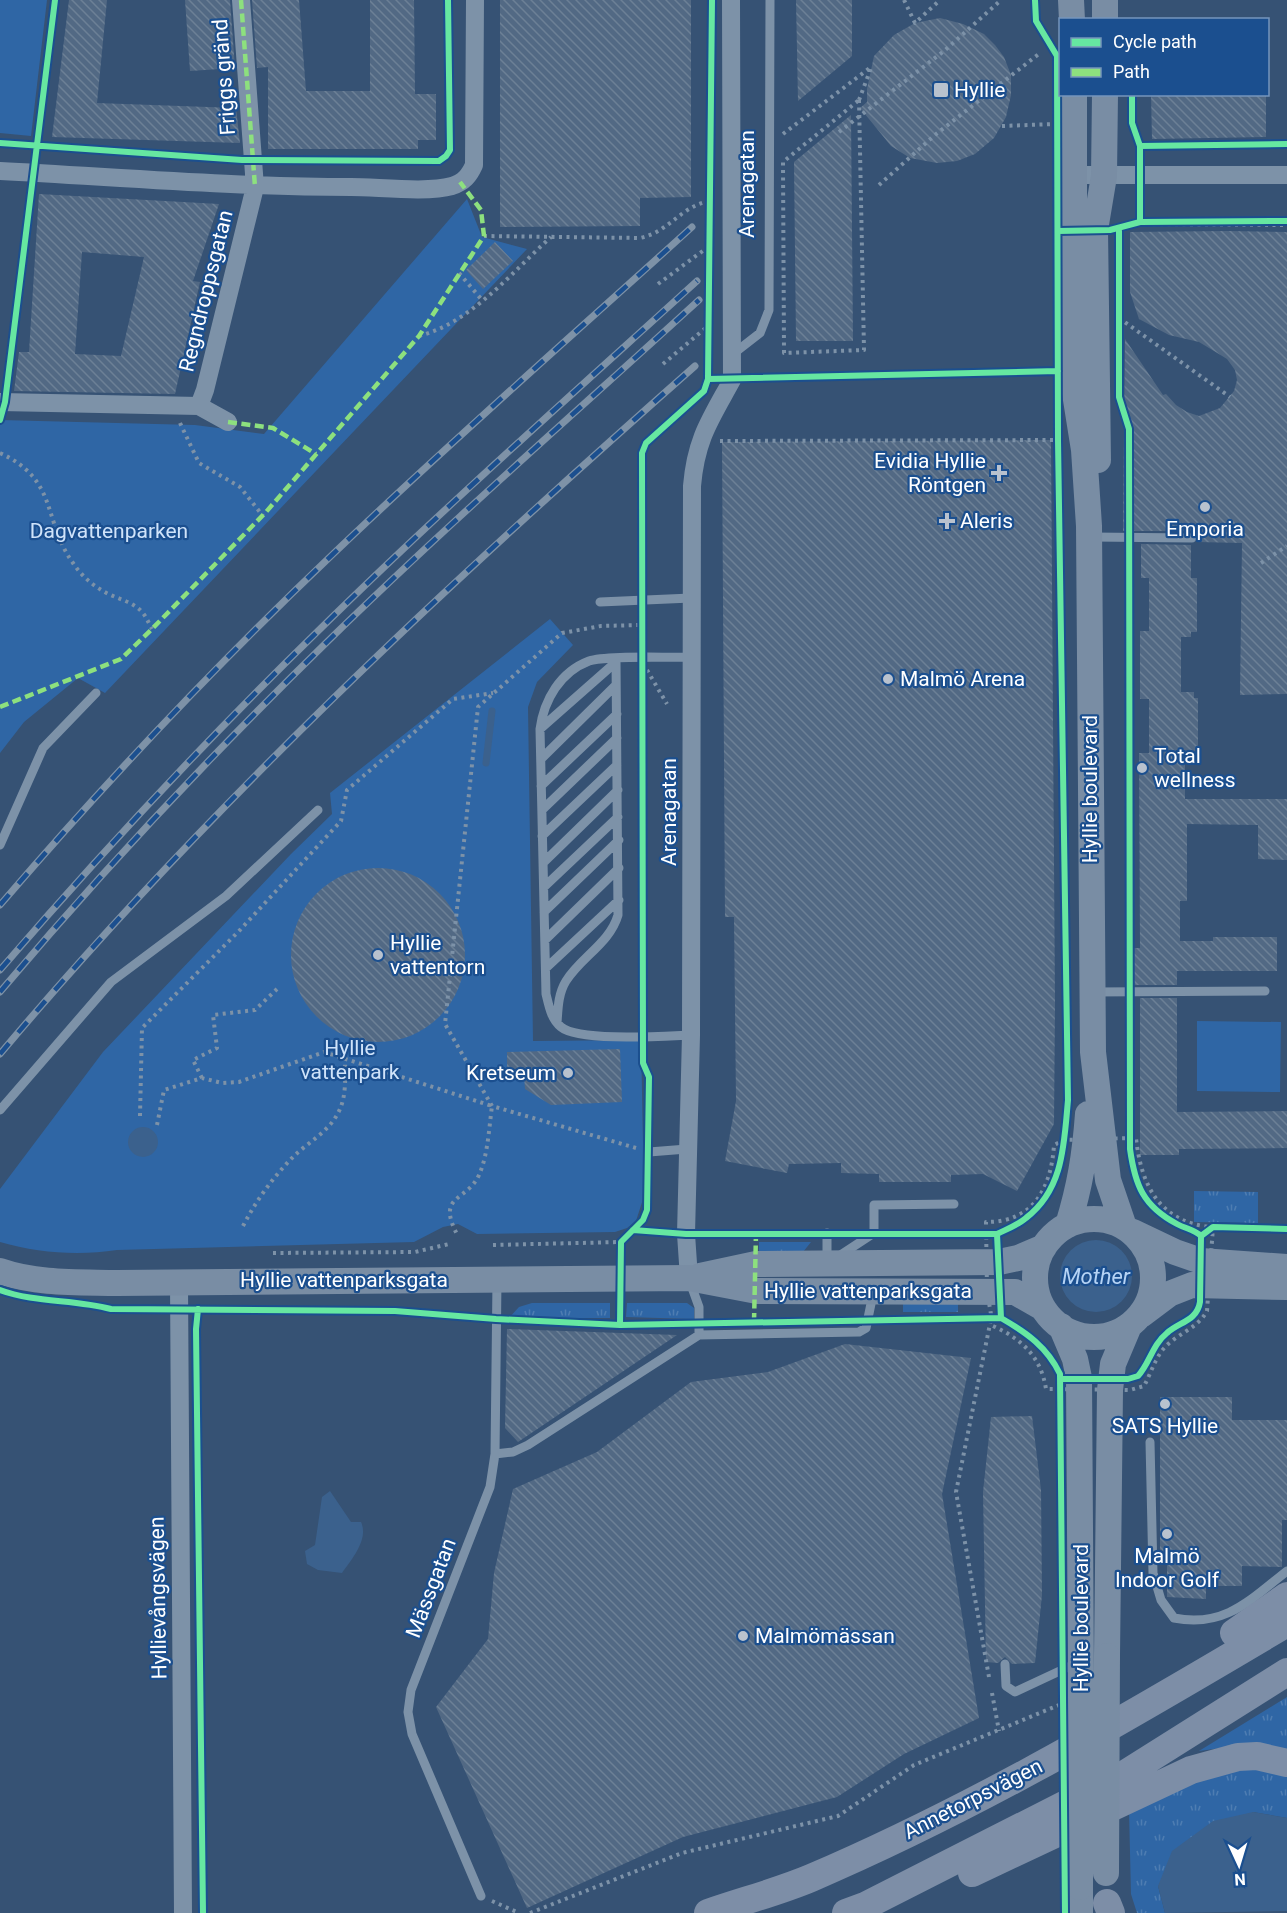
<svg xmlns="http://www.w3.org/2000/svg" width="1287" height="1913" font-family="Roboto,sans-serif">
<defs>
<pattern id="grass-tufts" width="24" height="20" patternUnits="userSpaceOnUse" patternTransform="scale(1.5)"><rect width="24" height="20" fill="#2f66a5"/><path d="M3 7l-1-3M5 7V3M7 7l1-3M15 17l-1-3M17 17v-4M19 17l1-3" fill="none" stroke="#4e7db2"/></pattern>
<pattern id="building-back-hatch" width="6" height="6" patternUnits="userSpaceOnUse" patternTransform="scale(1.5)"><rect width="6" height="6" fill="#526984"/><path d="M-1 5l2 2M0 0l6 6M5-1l2 2" fill="none" stroke="#6c8096"/></pattern>
</defs>
<rect width="100%" height="100%" fill="#365274"/>
<path fill="url(#grass-tufts)" d="M1194 1191 1258 1192V1223L1194 1222Z
M759 1242H811L803 1252 759 1254Z
M958 1302V1312H903V1303Z
M532 1303H610V1318H509L519 1307Z
M627 1303H687L694 1308V1319L626 1317Z
M1287 1697V1753L1228 1747 1199 1751Z
M1247 1766 1287 1774V1818L1253 1812 1158 1886 1165 1913H1137L1131 1894 1129 1809 1223 1770Z"/>
<path fill="#2f66a5" d="M0 0H47L31 136 0 133Z
M467 199 482 237 527 249 105 693 78 678 24 722 0 753V420L195 425 264 434Z
M550 619 573 645 537 682 528 707 533 1041 641 1040 644 1196 636 1221 627 1228 615 1232 477 1234 458 1224 443 1227 414 1242 117 1250C78 1256 38 1253 0 1242V1189L103 1052 291 854 332 814 330 793Z
M1197 1021 1281 1022 1280 1092 1197 1091Z"/>
<path fill="#3b618d" d="M128 1142a15 15 0 1 1 30 0a15 15 0 1 1-30 0Z
M1060 1276a36 36 0 1 1 72 0a36 36 0 1 1-72 0Z
M330 1491 351 1522H361C369 1539 352 1559 342 1573L318 1570 307 1564 305 1551 315 1545 322 1497Z
M1253 1812 1287 1818V1911L1165 1913 1158 1886 1172 1851 1213 1821Z"/>
<g fill="none" stroke-linecap="round" stroke-linejoin="round">
<path stroke="#3b618d" stroke-width="7" d="M486 763 492 711"/>
</g>
<path fill="url(#building-back-hatch)" fill-rule="evenodd" d="M69 0H107L97 103 236 108 240 143 52 137Z
M185 0H230L235 68 190 71Z
M252 0H299L306 91H370V0H414L415 94H436V140H418V149H268V67L257 68Z
M500 0H691V197L640 198V226L500 227Z
M796 0H852V56L798 101Z
M940 18 963 24 984 34 995 45 1004 57 1011 75V95L1006 117 994 138 975 154 957 161 937 163 910 158 891 146 860 108 867 102V89L874 56 894 35 915 23Z
M1151 94H1266V137L1152 139Z
M851 115 853 341H796L794 162Z
M39 194 219 204 193 281 200 282 175 394 14 391 19 352H29ZM82 252 144 257 121 356 75 354Z
M1228 231 1287 232V694L1240 695 1242 543 1197 542 1198 535 1192 531H1123L1125 339 1163 395 1166 394 1176 405 1187 412 1199 416 1220 408 1234 391 1237 380 1235 370 1227 359 1214 351 1199 342 1169 335 1139 319 1130 292V232Z
M495 242 513 261 483 289 466 270Z
M1051 440 1055 1004 1054 1124 1017 1191 983 1174 951 1175V1182H879V1174L841 1173V1163L789 1164 787 1173 725 1161 736 1101 734 917H725L722 442Z
M1141 544 1191 545V578H1197V632H1191V637H1181V692H1194V698H1198V753H1194V759H1185V799H1287V860L1258 859V825L1187 824V901H1180V941H1213V937H1277V971H1177V985H1134V948H1140L1139 753H1149V699H1140V631H1149V578H1141Z
M291 955a87 87 0 1 1 174 0a87 87 0 1 1-174 0Z
M1177 998V1112L1287 1111V1148L1179 1149V1155H1140V998Z
M620 1049 622 1102 551 1105 525 1089 524 1077 507 1069V1052Z
M507 1329 677 1335 518 1442 505 1428Z
M845 1344 971 1358 942 1494 979 1718 904 1754 837 1797 683 1837 527 1908 436 1707 488 1639 494 1573 513 1489 597 1452 691 1382 768 1372Z
M1160 1397H1232V1420H1287V1520H1282V1567L1242 1566V1586H1206V1599L1167 1597V1564H1160Z
M1032 1416 1041 1490 1042 1595 1035 1663 1012 1664 1005 1657 998 1663 986 1662 983 1492 991 1417Z"/>
<g fill="none" stroke-linecap="round" stroke-linejoin="round">
<path stroke="#7d92a8" stroke-width="4" stroke-dasharray="3 4.5" stroke-linecap="butt" d="M904 0 915 23 940 0
M859 100 864 350 784 353 783 162Z
M859 100 871 68
M1002 126 1054 124
M839 132 944 51 1001 0
M783 134 871 67
M879 185 935 135 1040 53
M1130 224 1287 225
M484 236 640 238C669 232 680 207 709 201
M459 273 482 300
M658 284 708 247
M1119 318 1230 397
M419 336C472 322 511 273 551 237
M663 364 708 326
M180 423 199 463 240 487 263 516
M720 441 1058 440
M0 453C59 480 42 520 73 563 81 575 91 584 103 591 116 599 133 601 143 613 147 618 149 624 152 629
M1261 563 1287 546
M647 670 667 704
M202 1078 193 1060 217 1048 213 1015 255 1010 277 989
M140 1116 142 1028 240 930 341 821 347 790 453 699 493 693
M157 1125 164 1090 202 1078 222 1083 239 1082 324 1052 492 1106C489 1128 488 1155 479 1175 467 1202 435 1194 458 1236
M1130 1138H1136C1141 1185 1160 1224 1213 1227L1207 1311C1197 1330 1174 1334 1161 1352 1154 1362 1150 1375 1144 1386L1130 1390 1046 1389C1041 1357 1022 1339 993 1326L987 1291 986 1222C1034 1222 1051 1188 1054 1145L1064 1140Z
M636 1148 492 1106 445 1024 478 707 562 633 601 626 641 625
M243 1226C257 1199 274 1176 295 1155 309 1142 329 1131 338 1113 347 1097 345 1076 345 1059
M493 1245 621 1242
M273 1253 415 1252 449 1244
M989 1677 956 1492 991 1319
M992 1693 999 1731
M492 1901 519 1913
M530 1913 682 1853 838 1816 914 1765 1059 1705"/>
<path stroke="#7d92a8" stroke-width="9" d="M733 354 760 333 769 310 770 0
M1091 537 1192 538
M600 602 691 598
M540 729 616 662
M541 759 616 685
M541 786 617 714
M542 810 617 738
M542 836 617 765
M0 845 43 748 96 693
M543 863 618 790
M544 887 618 817
M544 912 619 840
M545 940 619 868
M546 968 619 900
M1093 992 1265 991
M557 1023C558 1009 558 994 566 981 581 957 610 943 618 915L616 659
M691 1035C665 1036 579 1042 561 1027 551 1019 549 1006 546 994L540 729C544 700 560 672 589 661 606 655 669 658 691 657
M0 1110 111 982 226 896 318 810
M649 1152 687 1149
M839 1256 874 1233V1205L954 1204
M827 1262V1233
M690 1282 699 1307V1335
M1150 1442 1153 1573 1161 1600 1174 1618C1225 1628 1250 1600 1287 1571
M495 1454 513 1452 528 1445 699 1335 859 1332 866 1328 873 1294
M1005 1664 1006 1686 1015 1692 1079 1662
M481 1896 412 1734 408 1712 411 1690 490 1487 495 1454 497 1280"/>
<path stroke="#7d92a8" stroke-width="18" d="M0 171C117 177 234 187 351 187 378 187 427 193 452 186 464 182 469 176 474 165L475 0
M1075 175H1287
M0 402 199 406 205 390 255 187 241 0
M199 406 228 422
M689 1278 686 1234 691 1035 692 486C696 439 710 420 732 380L731 0
M179 1283 183 1913"/>
<path stroke="#798da4" stroke-width="26" d="M1071 0 1072 20
M1105 0V20
M1074 94V387L1084 450 1089 526 1093 1052 1108 1180 1124 1227
M1098 460 1095 230 1104 176 1105 94
M1035 1278a59 59 0 1 1 118 0a59 59 0 1 1-118 0Z
M1068 1225C1080 1186 1085 1155 1088 1114
M1133 1232 1175 1252 1201 1261 1287 1267
M0 1271C37 1284 78 1282 117 1283L689 1278 757 1291 1015 1292 1043 1308
M700 1276 756 1264 999 1262 1018 1258 1044 1247
M1141 1315 1169 1294 1192 1285 1287 1287
M1061 1326 1075 1359 1079 1378 1081 1678
M1107 1656 1110 1390 1113 1364 1129 1326
M1080 1887V1913"/>
<path stroke="#7d8ea7" stroke-width="28" d="M1234 1633 1287 1596
M972 1873 1191 1770 1238 1757 1257 1756 1287 1763
M1107 1903 1111 1913
M708 1913C742 1901 778 1892 811 1878 977 1807 1132 1715 1287 1623
M846 1913 865 1906 1125 1774 1287 1672"/>
<g stroke="#7e92a7" stroke-width="7">
<path id="rail" d="M0 905C105 783 215 666 332 555 449 443 572 336 692 227
M0 970C101 853 206 740 317 632 440 511 569 397 697 281
M0 992C103 870 213 753 328 641 448 524 575 413 699 300
M0 1054C210 804 450 582 695 366"/>
</g>
<use href="#rail" stroke="#1b4f8f" stroke-width="4.5" stroke-dasharray="14" stroke-linecap="butt"/>
<path stroke="#798da4" stroke-width="26" d="M1106 1873 1107 1656
M1080 1887 1081 1678"/>
<path stroke="#8de07e" stroke-width="4.5" stroke-dasharray="9 4.5" stroke-linecap="butt" d="M241 0 255 187
M228 422 273 428 316 454
M0 707 121 659 152 629 266 512 419 336 484 236 481 210 460 182
M754 1322 756 1233"/>
<g stroke="#1b4f8f" stroke-width="10">
<path id="cycleway" d="M1132 94V123L1140 146V222
M0 143 242 160 439 161 446 156 450 150 448 0
M1140 146 1287 144
M1058 231 1110 230 1140 222 1287 221
M708 379 1058 371
M0 420 5 402 55 0
M633 1230 686 1234H997C1007 1229 1018 1225 1026 1218 1064 1189 1064 1143 1068 1100L1058 440 1057 56 1036 21 1035 0
M997 1234 1001 1318
M1201 1236 1213 1227 1287 1229
M0 1290C35 1303 74 1299 111 1309L395 1311 496 1319 620 1325 1001 1318C1027 1333 1047 1347 1060 1374L1065 1913
M198 1309 196 1329 203 1913
M620 1325 621 1242 643 1220 647 1210 649 1077 643 1063 642 453 646 443 704 391 708 379 712 0
M1061 1379H1128L1138 1376C1150 1363 1152 1345 1167 1333 1179 1322 1197 1321 1200 1302L1201 1236C1194 1229 1186 1229 1177 1224 1143 1206 1135 1185 1130 1149L1129 429 1119 397V228"/>
</g>
<use href="#cycleway" stroke="#66e7a1" stroke-width="6"/>
</g>
<g fill="#b9c2ce" stroke="#1b4f8f" stroke-width="2">
<rect x="933" y="82" width="16" height="16" rx="3"/>
<path d="M996 464h6v6h6v6h-6v6h-6v-6h-6v-6h6z"/>
<circle cx="1205" cy="507" r="6"/>
<path d="M944 512h6v6h6v6h-6v6h-6v-6h-6v-6h6z"/>
<circle cx="888" cy="679" r="6"/>
<circle cx="1142" cy="768" r="6"/>
<circle cx="378" cy="955" r="6"/>
<circle cx="568" cy="1073" r="6"/>
<circle cx="1165" cy="1404" r="6"/>
<circle cx="1167" cy="1534" r="6"/>
<circle cx="743" cy="1636" r="6"/>
</g>
<g text-anchor="middle" stroke-width="4.5" stroke-linejoin="round" paint-order="stroke">
<g font-size="21" fill="#fff" stroke="#1b4f8f">
<text transform="translate(224 77) rotate(-94)" y="7">Friggs gränd</text>
<text transform="translate(747 184) rotate(-90)" y="7">Arenagatan</text>
<text transform="translate(206 291) rotate(-76)" y="7">Regndroppsgatan</text>
<text transform="translate(1090 789) rotate(-90)" y="7">Hyllie boulevard</text>
<text transform="translate(669 812) rotate(-90)" y="7">Arenagatan</text>
<text x="344" y="1287">Hyllie vattenparksgata</text>
<text x="868" y="1298">Hyllie vattenparksgata</text>
<text transform="translate(431 1588) rotate(-69)" y="7">Mässgatan</text>
<text transform="translate(158 1598) rotate(-91)" y="7">Hyllievångsvägen</text>
<text transform="translate(1081 1618) rotate(-90)" y="7">Hyllie boulevard</text>
<text transform="translate(973 1799) rotate(-27)" y="7">Annetorpsvägen</text>
</g>
<g font-size="21" fill="#fff" stroke="#1b4f8f" text-anchor="start">
<text x="954" y="97">Hyllie</text>
<text x="986" y="468" text-anchor="end">Evidia Hyllie<tspan x="986" dy="24">Röntgen</tspan></text>
<text x="960" y="528">Aleris</text>
<text x="1205" y="536" text-anchor="middle">Emporia</text>
<text x="900" y="686">Malmö Arena</text>
<text x="1154" y="763">Total<tspan x="1154" dy="24">wellness</tspan></text>
<text x="390" y="950">Hyllie<tspan x="390" dy="24">vattentorn</tspan></text>
<text x="556" y="1080" text-anchor="end">Kretseum</text>
<text x="1165" y="1433" text-anchor="middle">SATS Hyllie</text>
<text x="1167" y="1563" text-anchor="middle">Malmö<tspan x="1167" dy="24">Indoor Golf</tspan></text>
<text x="755" y="1643">Malmömässan</text>
</g>
<g font-size="21" fill="#cfe3fa" stroke="#1b4f8f">
<text x="109" y="538">Dagvattenparken</text>
<text x="350" y="1055">Hyllie<tspan x="350" dy="24">vattenpark</tspan></text>
</g>
<g font-size="22" font-style="italic" fill="#b5d3f5" stroke="#1b4f8f">
<text x="1096" y="1284">Mother</text>
</g>
</g>
<rect x="1059" y="18" width="210" height="78" fill="#1b4f8f" stroke="#7695bc" stroke-width="1.5"/>
<rect x="1071" y="38" width="30" height="9" fill="#66e7a1" stroke="#7695bc" stroke-width="1.5"/>
<text x="1113" y="48" font-size="18" fill="#ffffff">Cycle path</text>
<rect x="1071" y="68" width="30" height="9" fill="#8de07e" stroke="#7695bc" stroke-width="1.5"/>
<text x="1113" y="78" font-size="18" fill="#ffffff">Path</text>
<g transform="translate(1239 1865) rotate(176)" stroke="#1b4f8f" stroke-width="4.5" paint-order="stroke">
<path d="M0-4.5L10 22L0 15L-10 22Z" fill="#ffffff"/>
<text y="-9" font-size="16" font-weight="bold" text-anchor="middle" fill="#ffffff">N</text>
</g>
</svg>
